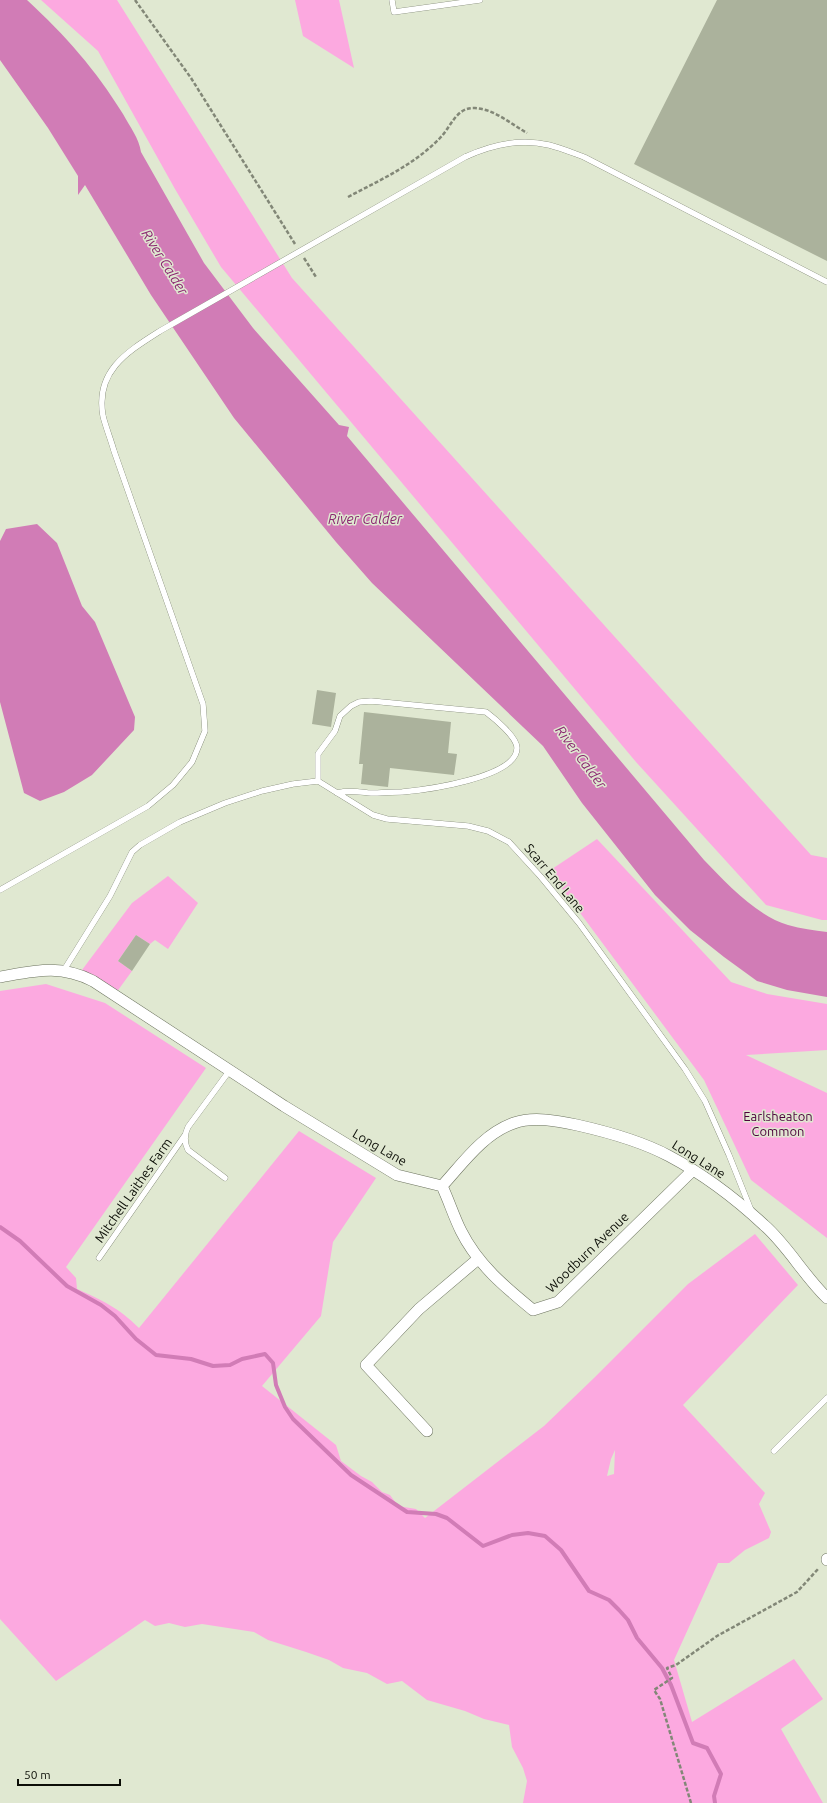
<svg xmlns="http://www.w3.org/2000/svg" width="827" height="1803" font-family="Ubuntu,sans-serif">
<rect width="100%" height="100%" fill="#e0e8d1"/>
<path fill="#fca9e0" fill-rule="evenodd" d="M41 0H117L292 278 811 855 827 858V920H822L766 905 636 762 221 267 175 189 98 51Z
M295 0H339L354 68 303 36Z
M597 839 731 982 767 994 827 1004V1050L746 1055 827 1093V1238L751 1180 704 1080 549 871Z
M168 876 198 903 168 949 155 940 150 944 136 935 118 961 132 971 116 993 82 970 132 903Z
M46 984 105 1003 206 1068 66 1267 76 1278 77 1289C102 1300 119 1308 139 1328L299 1131 376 1178 333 1242 321 1316 262 1386 336 1445 341 1461 361 1476 372 1482 382 1492 390 1495 398 1506 416 1509 425 1518 544 1426 594 1378 688 1284 755 1234 798 1285 683 1405 765 1493 759 1504 771 1532 769 1538 745 1550 729 1563H718L674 1660 692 1722 794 1659 823 1699 781 1729 823 1803H523L527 1781 523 1768 512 1747 509 1725 484 1719 465 1711 427 1700 402 1681 387 1684 367 1673 343 1668 329 1660 306 1652 268 1640 254 1632 202 1624 185 1627 169 1623 155 1626 145 1620 56 1681 0 1619V991ZM615 1450 614 1474 607 1476 611 1459Z"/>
<path fill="#d17cb6" d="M0 0H27C66 36 95 69 123 114 130 127 139 138 141 152L204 263 253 328 339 425 349 427 347 436 704 860C726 883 757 916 788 925 801 929 814 930 827 932V997L787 990 757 981 724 957 690 930 655 895 582 803 543 746 372 583 336 542 234 418 151 295 85 185 78 195V176L48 128 0 60Z
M37 524 57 543 82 606 95 622 135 717 134 730 92 775 64 792 40 801 24 793 0 702V541L6 529Z"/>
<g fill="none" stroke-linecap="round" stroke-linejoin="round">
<path stroke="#d17cb6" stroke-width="4" d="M0 1227 20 1241 67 1286 101 1305 115 1316 136 1339 156 1355 191 1359 213 1366 230 1365 242 1359 265 1354 273 1363 276 1385 285 1407 293 1419 351 1475 407 1512 436 1514 447 1518 483 1546 512 1535 528 1533 545 1536 561 1550 589 1591 609 1600 619 1610 628 1620 637 1638 662 1668 671 1685 693 1743 707 1748 721 1774 714 1796 715 1803"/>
</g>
<path fill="#abb29c" d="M717 0H827V261L634 164Z
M317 690 336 693 331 727 312 724Z
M364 712 451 722 448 753 457 754 454 775 390 768 388 787 361 784 363 764H359Z
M136 935 150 944 132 971 118 961Z"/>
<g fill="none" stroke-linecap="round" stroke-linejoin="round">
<g stroke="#6c735f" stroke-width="6">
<path id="lane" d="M392 0 394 12 480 0
M465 157C491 145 521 138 549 145 561 148 573 153 584 157L827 282
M318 781V754L335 731 340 716 351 706 359 702 371 701 486 712C494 718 517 737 517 748 517 778 424 790 402 792 392 792 381 793 371 793 359 792 349 790 337 793
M0 890 148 806 173 785 192 762 205 731 203 704 114 451C111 440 106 428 103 416 95 371 127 352 160 331
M64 970 110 896 132 852 140 845 180 822 225 803 262 791 293 784 318 781 373 815 387 819 468 826 488 831 509 842 541 877 579 923 685 1069 705 1101 729 1155 751 1210
M225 1178 188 1150C184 1142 184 1135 188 1127L230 1070
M99 1258 185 1135
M774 1451 827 1398"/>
</g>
<g stroke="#6c735f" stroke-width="12">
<path id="street" d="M0 977C35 971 59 964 93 981L284 1106 397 1175 442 1186C463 1163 483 1134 514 1123 533 1116 558 1121 577 1125 608 1132 641 1141 669 1156 703 1174 736 1199 764 1225 788 1246 804 1276 827 1298
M442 1186C449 1201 454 1217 461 1231 478 1265 505 1287 533 1310L558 1302 693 1170
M427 1431 366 1365 419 1309 478 1259
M827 1560V1559"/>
</g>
<path stroke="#828777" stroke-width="2.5" stroke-dasharray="4 2" stroke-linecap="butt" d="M135 0 191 78 295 244
M348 197C380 180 414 165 440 138 451 127 456 107 475 108 494 109 511 124 527 133
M304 258 316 277
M691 1803 660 1699 654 1690 672 1678 667 1668 676 1665 717 1636 797 1592 819 1568"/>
<use href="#lane" stroke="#fff" stroke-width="5.5"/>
<use href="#street" stroke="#fff" stroke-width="11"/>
<g stroke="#6c735f" stroke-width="6" stroke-linecap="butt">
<path id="lane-bridge" d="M160 331 465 157"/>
</g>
<use href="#lane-bridge" stroke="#fff" stroke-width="5.5"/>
</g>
<g text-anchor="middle" stroke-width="3" stroke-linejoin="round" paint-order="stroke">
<g font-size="13" fill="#0c0e07" stroke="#e0e8d1">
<text transform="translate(555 878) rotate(50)" y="5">Scarr End Lane</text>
<text transform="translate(380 1147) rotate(30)" y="5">Long Lane</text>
<text transform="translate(699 1159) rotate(32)" y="5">Long Lane</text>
<text transform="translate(133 1190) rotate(-55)" y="5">Mitchell Laithes Farm</text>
<text transform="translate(587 1252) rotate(-44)" y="5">Woodburn Avenue</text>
</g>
<g font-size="13" fill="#4e003d" stroke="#e0e8d1">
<text x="778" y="1121">Earlsheaton<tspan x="778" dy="15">Common</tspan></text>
</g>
<g font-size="14" font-style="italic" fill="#8b2771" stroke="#e0e8d1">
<text transform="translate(165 262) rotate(58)" y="5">River Calder</text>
<text x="365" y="524">River Calder</text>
<text transform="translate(581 757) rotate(53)" y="5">River Calder</text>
</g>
</g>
<path d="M18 1779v6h102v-6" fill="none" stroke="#0c0e07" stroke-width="2"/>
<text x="24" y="1779" font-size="12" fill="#0c0e07" stroke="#e0e8d1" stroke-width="3" paint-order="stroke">50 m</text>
</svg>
